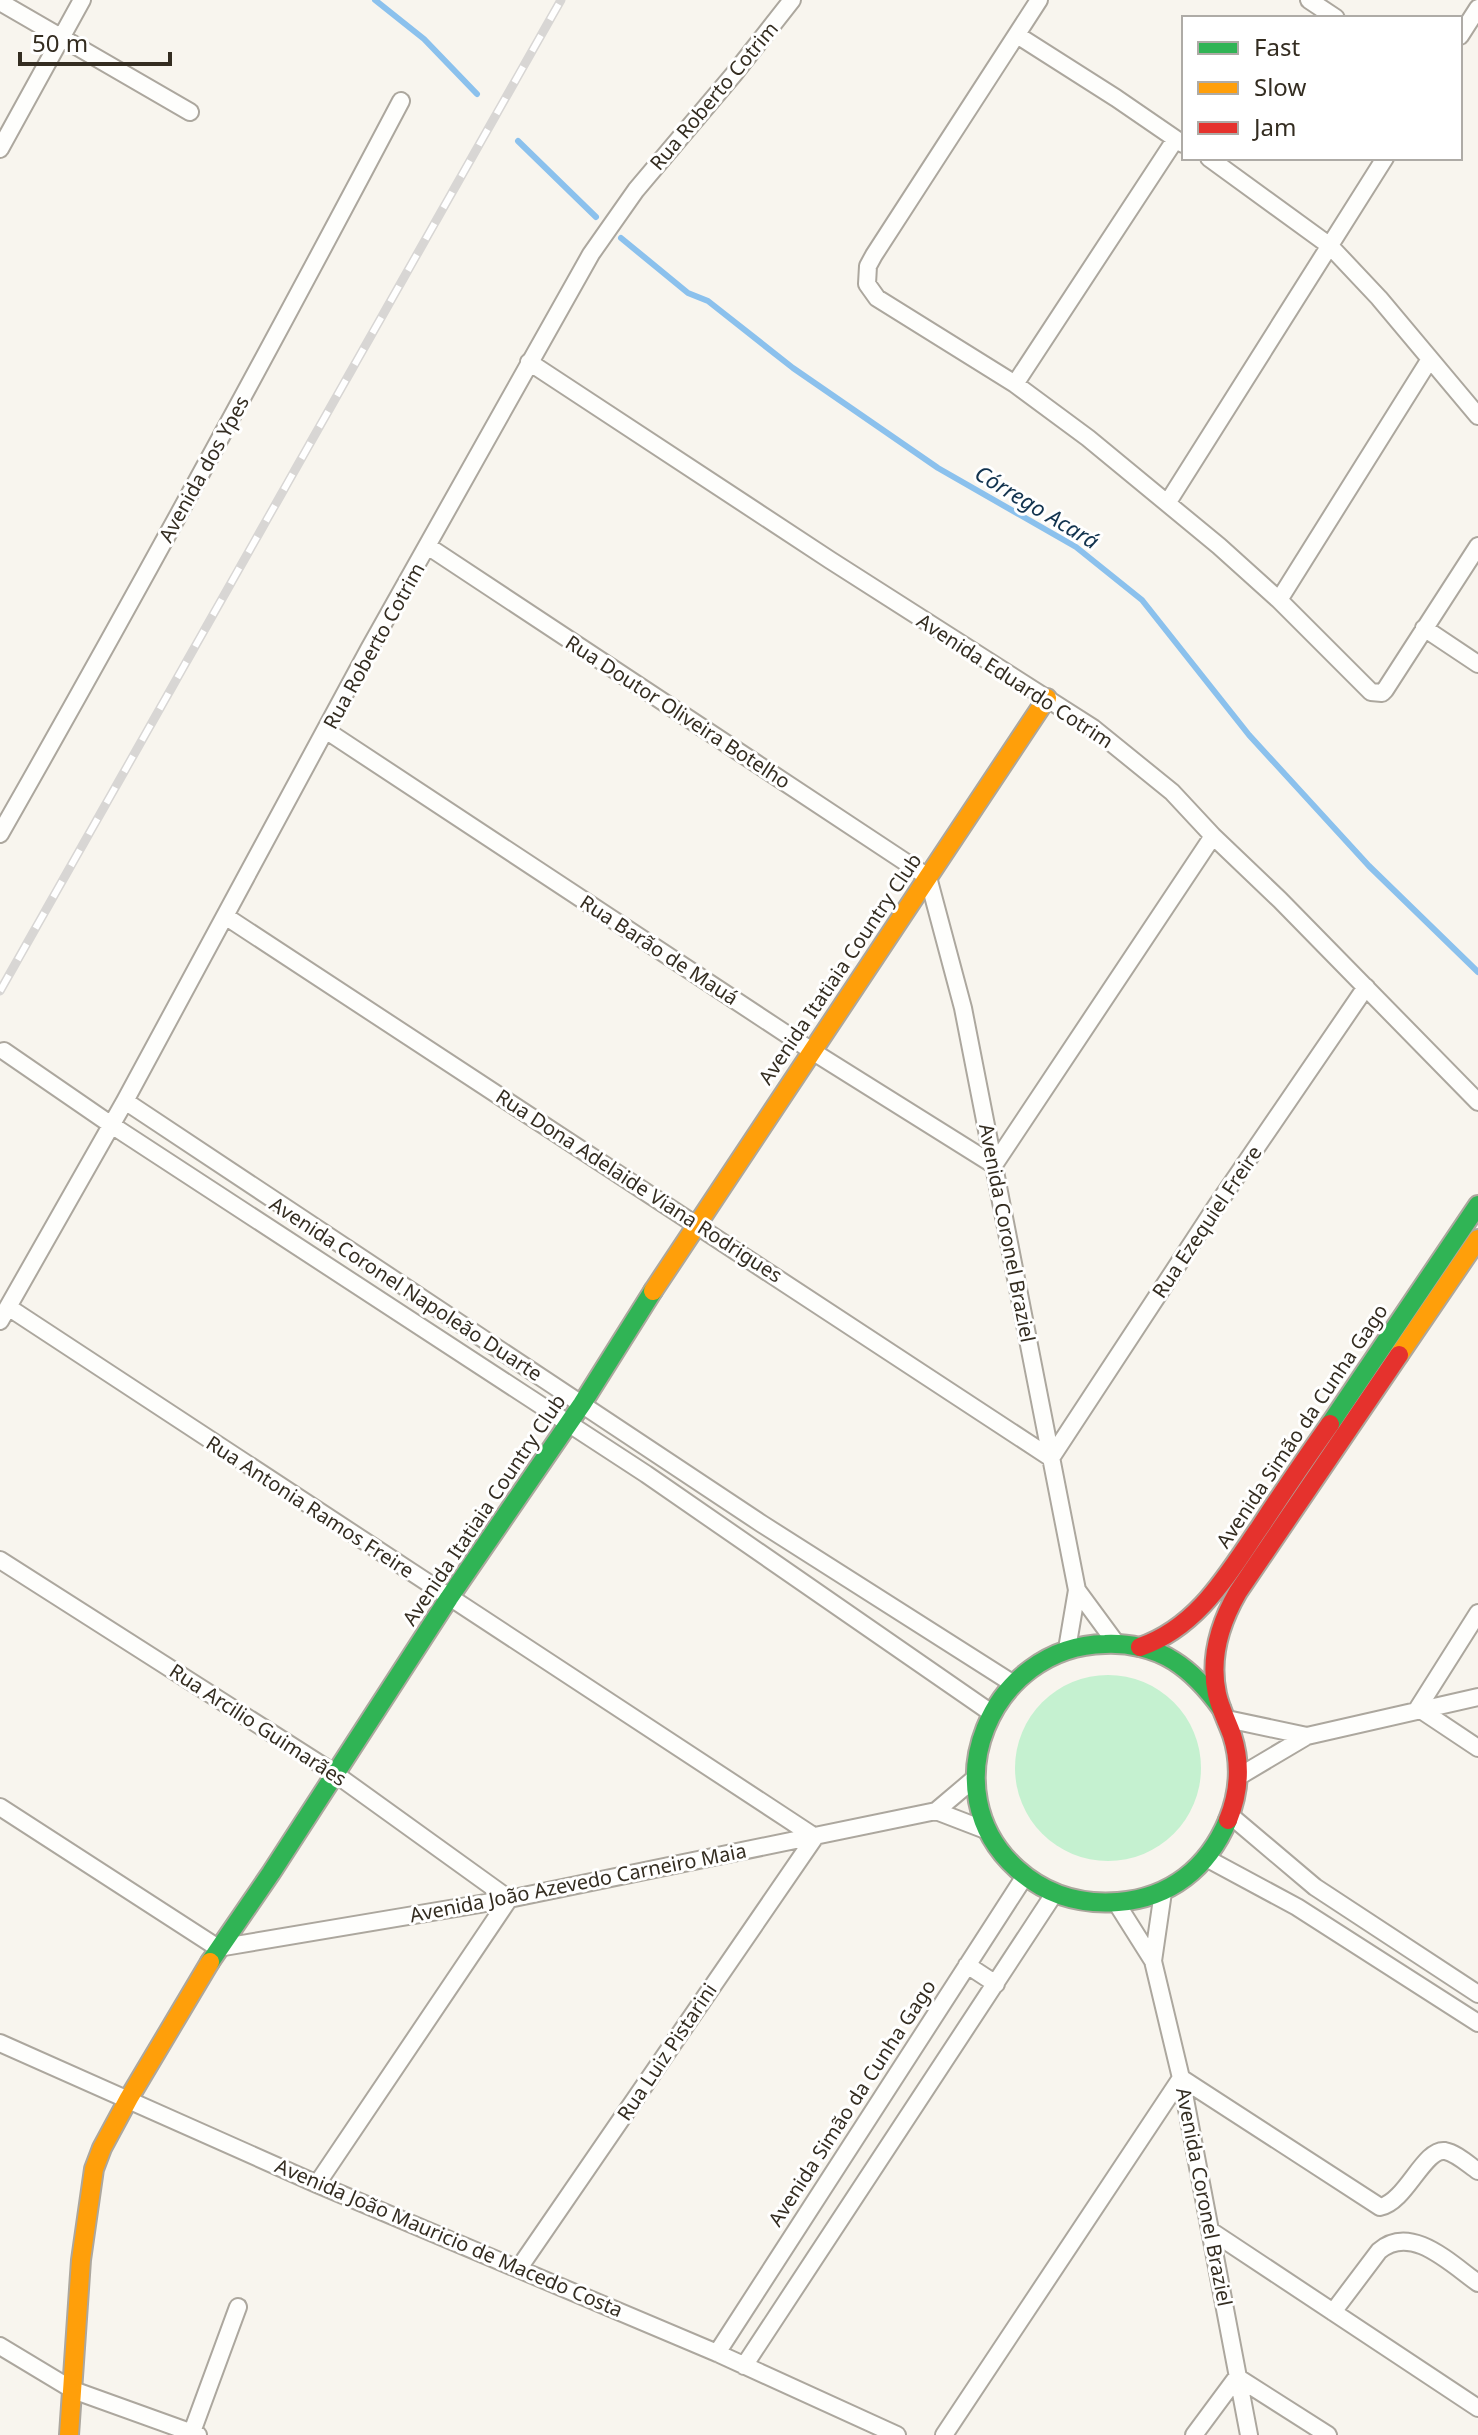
<svg xmlns="http://www.w3.org/2000/svg" width="1478" height="2435" font-family="'Noto Sans',sans-serif">
<rect width="100%" height="100%" fill="#f8f5ee"/>
<path fill="#c5f1d0" d="M1015 1768a93 93 0 1 1 186 0a93 93 0 1 1-186 0Z"/>
<g fill="none" stroke-linecap="round" stroke-linejoin="round">
<path stroke="#8bc1ed" stroke-width="6" d="M375 0 424 39 477 94
M518 141 596 217
M621 238 688 293 708 301 793 368 938 468 1076 547 1142 600 1249 735 1369 866 1478 972"/>
<g stroke="#aca79e" stroke-width="20">
<path id="street" d="M1039 0 874 255 868 266 867 284 877 298 1015 384 1088 438 1219 546 1279 600 1371 692 1382 693 1385 690 1478 546
M1309 0 1336 18
M0 2 190 112
M1017 35 1116 98 1183 144
M1460 36 1478 8
M0 149 82 0
M1209 158 1330 246 1379 298 1478 416
M529 362 830 560 1093 728 1172 792 1213 836 1280 900 1478 1102
M1015 384 1175 140
M1168 502 1385 158
M429 547 928 877 963 1008 1077 1590 1067 1649
M1279 600 1430 359
M1424 628 1478 664
M327 731 812 1051 994 1165 1213 836
M0 834C138 592 271 347 401 101
M225 916 1051 1458 1217 1205 1366 987
M4 1051 110 1124 646 1474 990 1712
M125 1101 762 1524 1012 1683
M8 1307 815 1837 519 2268
M0 1321 125 1101 369 649 591 254 636 190 734 74 792 0
M0 1560 334 1773 509 1899 317 2184
M1077 1590 1116 1643
M1478 1613 1418 1708 1478 1748
M1227 1719 1307 1736
M1238 1777 1307 1736 1478 1697
M0 1807 218 1948 509 1899 936 1811 975 1778
M936 1811 988 1831
M1231 1816 1315 1887 1478 1994
M1206 1858 1297 1907 1478 2023
M1117 1904 1153 1961 1181 2078 1249 2435
M1153 1961 1163 1892
M967 1965 996 1984
M0 2043 317 2184 717 2353 897 2435
M1211 2231 1478 2408
M1333 2312 1379 2251C1411 2223 1451 2264 1478 2283
M0 2346 73 2390 198 2435
M717 2353 1025 1876
M744 2366 1054 1894
M192 2432 238 2307
M944 2435 1181 2078 1380 2207C1406 2202 1424 2148 1445 2151 1456 2153 1469 2165 1478 2171
M1194 2435 1237 2377 1328 2435"/>
</g>
<g stroke="#aca79e" stroke-width="22">
<path id="fast" d="M1330 1424 1478 1205
M1221 1708C1208 1690 1193 1673 1174 1661 1154 1648 1128 1643 1105 1644 991 1646 930 1791 1017 1869 1046 1895 1079 1905 1118 1902 1170 1898 1208 1868 1228 1820
M210 1962 271 1873 449 1598 582 1404 653 1291"/>
</g>
<g stroke="#aca79e" stroke-width="22">
<path id="slow" d="M653 1291 1047 698
M1399 1355 1478 1239
M69 2435 81 2260 94 2169 102 2148 129 2098 210 1962"/>
</g>
<g stroke="#aca79e" stroke-width="22">
<path id="jam" d="M1140 1647C1198 1627 1227 1575 1260 1527 1283 1492 1306 1458 1330 1424
M1228 1820C1239 1793 1241 1763 1232 1735 1227 1721 1220 1708 1217 1694 1209 1657 1220 1623 1238 1592L1399 1355"/>
</g>
<use href="#street" stroke="#fefefc" stroke-width="16"/>
<use href="#fast" stroke="#30b455" stroke-width="18"/>
<use href="#slow" stroke="#ff9f0a" stroke-width="18"/>
<use href="#jam" stroke="#e5322d" stroke-width="18"/>
<g stroke="#d8d6d4" stroke-width="9">
<path id="rail" d="M0 991 561 0"/>
</g>
<use href="#rail" stroke="#fff" stroke-width="6" stroke-dasharray="18" stroke-linecap="butt"/>
</g>
<g text-anchor="middle" stroke-width="6" stroke-linejoin="round" paint-order="stroke">
<g font-size="20" fill="#342d21" stroke="#fff">
<text transform="translate(714 96) rotate(-50)" y="7">Rua Roberto Cotrim</text>
<text transform="translate(204 469) rotate(-61)" y="7">Avenida dos Ypes</text>
<text transform="translate(374 646) rotate(-61)" y="7">Rua Roberto Cotrim</text>
<text transform="translate(1015 681) rotate(33)" y="7">Avenida Eduardo Cotrim</text>
<text transform="translate(678 712) rotate(33)" y="7">Rua Doutor Oliveira Botelho</text>
<text transform="translate(659 950) rotate(33)" y="7">Rua Barão de Mauá</text>
<text transform="translate(840 969) rotate(-56)" y="7">Avenida Itatiaia Country Club</text>
<text transform="translate(639 1186) rotate(33)" y="7">Rua Dona Adelaide Viana Rodrigues</text>
<text transform="translate(1207 1222) rotate(-56)" y="7">Rua Ezequiel Freire</text>
<text transform="translate(1007 1233) rotate(79)" y="7">Avenida Coronel Braziel</text>
<text transform="translate(406 1289) rotate(33)" y="7">Avenida Coronel Napoleão Duarte</text>
<text transform="translate(1302 1426) rotate(-56)" y="7">Avenida Simão da Cunha Gago</text>
<text transform="translate(310 1507) rotate(33)" y="7">Rua Antonia Ramos Freire</text>
<text transform="translate(484 1510) rotate(-56)" y="7">Avenida Itatiaia Country Club</text>
<text transform="translate(258 1725) rotate(33)" y="7">Rua Arcilio Guimarães</text>
<text transform="translate(578 1883) rotate(-11)" y="7">Avenida João Azevedo Carneiro Maia</text>
<text transform="translate(667 2052) rotate(-56)" y="7">Rua Luiz Pistarini</text>
<text transform="translate(852 2103) rotate(-57)" y="7">Avenida Simão da Cunha Gago</text>
<text transform="translate(1204 2197) rotate(79)" y="7">Avenida Coronel Braziel</text>
<text transform="translate(449 2238) rotate(23)" y="7">Avenida João Mauricio de Macedo Costa</text>
</g>
<g font-size="22" font-style="italic" fill="#12334e" stroke="#fff">
<text transform="translate(1037 507) rotate(31)" y="8">Córrego Acará</text>
</g>
</g>
<rect x="1182" y="16" width="280" height="144" fill="#ffffff" stroke="#aeaba6" stroke-width="2"/>
<rect x="1198" y="42" width="40" height="12" fill="#30b455" stroke="#aeaba6" stroke-width="2"/>
<text x="1254" y="56" font-size="24" fill="#342d21">Fast</text>
<rect x="1198" y="82" width="40" height="12" fill="#ff9f0a" stroke="#aeaba6" stroke-width="2"/>
<text x="1254" y="96" font-size="24" fill="#342d21">Slow</text>
<rect x="1198" y="122" width="40" height="12" fill="#e5322d" stroke="#aeaba6" stroke-width="2"/>
<text x="1254" y="136" font-size="24" fill="#342d21">Jam</text>
<path d="M20 52v12h150v-12" fill="none" stroke="#342d21" stroke-width="4"/>
<text x="32" y="52" font-size="24" fill="#342d21" stroke="#ffffff" stroke-width="6" paint-order="stroke">50 m</text>
</svg>
